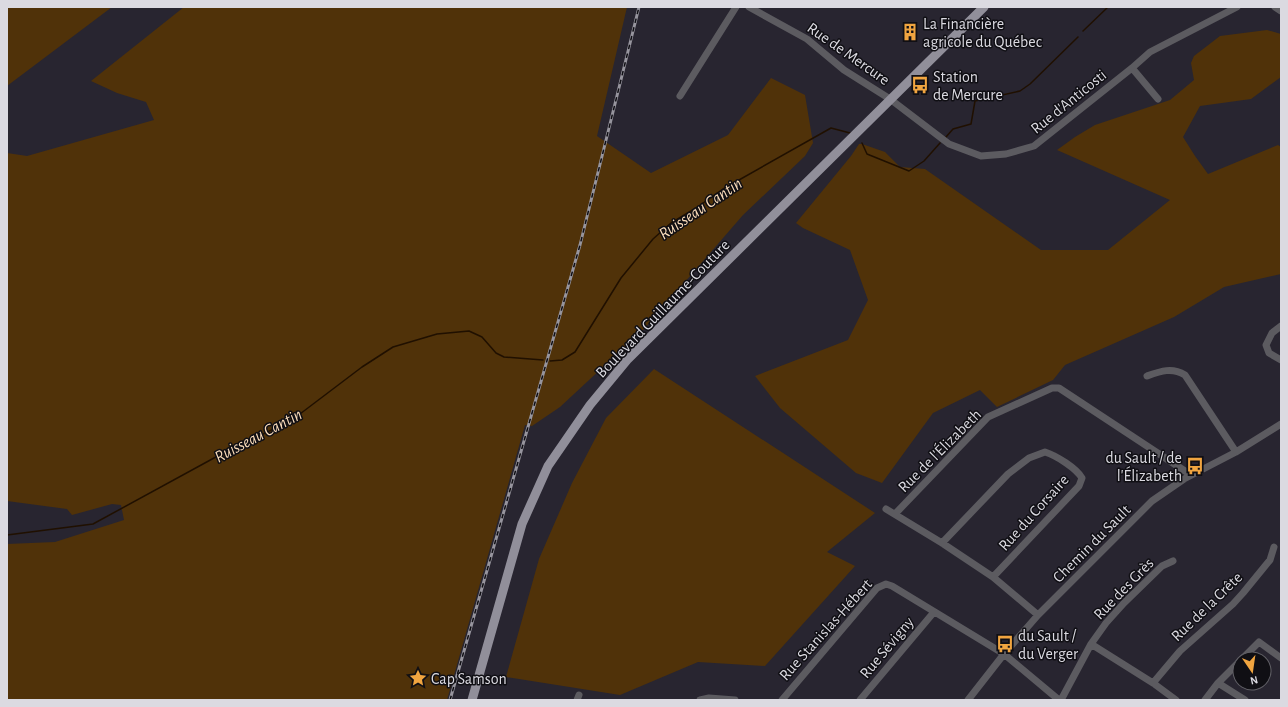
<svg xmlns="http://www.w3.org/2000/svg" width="1288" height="707" font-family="'Alegreya Sans',sans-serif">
<rect width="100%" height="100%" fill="#282530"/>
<path fill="#503209" d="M8 7H112L7 86Z
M184 7H627L597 136 651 173 728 135 771 78 805 95 813 143 805 156 743 215 645 328 560 407 532 426 525 425 447 700H7V544L55 542 124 520 121 505 112 504 72 515 67 509 7 501V153L27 156 154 120 146 102 117 93 91 81Z
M1267 30 1281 34V77L1251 99 1200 106 1183 137 1195 156 1208 174 1278 145 1281 147V274L1224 287 1174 317 1065 365 1053 380 997 407 980 390 933 413 882 483 856 473 780 408 755 376 848 340 868 300 850 250 803 228 796 223 851 156 859 144H862L885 152 900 167 925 169 1041 250H1108L1170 200 1057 150 1075 137 1095 125 1170 100 1194 80 1191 63 1194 56 1220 36Z
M654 369 875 513 827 552 855 566 765 666 698 662 620 695 506 677 539 559 572 483 606 418Z"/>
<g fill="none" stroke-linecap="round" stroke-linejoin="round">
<path stroke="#201000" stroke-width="1.5" d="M1083 31 1108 7
M946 137 953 129 971 124 975 101 1020 91 1030 84 1078 37
M862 143 867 154 909 171 924 161 940 143
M550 361 562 360 575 352 621 278 653 239 671 223 696 208 723 189 831 128 850 133
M7 535 93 524 214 458 292 420 362 367 393 347 437 334 469 331 482 337 496 353 504 357 543 360"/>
<path stroke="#5c5b60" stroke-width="7" d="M749 7 807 39 844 70 890 99 949 144 981 156 1006 154 1034 146 1132 68 1150 52 1237 7
M1275 7 1281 11
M1132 68 1158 99
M680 96 736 7
M1281 326 1272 333 1266 345 1269 353 1281 360
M1147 376C1161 371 1172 367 1185 375L1236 452
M886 509 942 543 993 577 1038 615
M895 514 988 417 1052 388H1059L1191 475
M942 543 1008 474 1029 458 1045 452C1057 456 1076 468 1082 478L1079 486 993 577
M1091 644 1153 683 1176 700
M1242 659 1259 642 1281 658
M1153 683 1180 651 1233 604 1243 593 1270 560 1274 547
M1218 683 1245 700
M577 700 579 695
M700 700 709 698 735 700
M782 700 877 588 886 584 892 586 1004 654 1059 700
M860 700 934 612
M968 700 1004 654 1038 615 1152 501 1184 479 1236 452 1281 424
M1061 700 1091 644 1106 623 1124 603 1162 566 1173 561
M1205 700 1218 683 1240 661"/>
<path stroke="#918f9a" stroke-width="9" d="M472 700 522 524 548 466 590 405 628 359 984 7"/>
<g stroke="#97959e" stroke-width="3">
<path id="rail" d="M450 700 580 245 639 7"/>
</g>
<use href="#rail" stroke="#100f14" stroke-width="1.5" stroke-dasharray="4.5" stroke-linecap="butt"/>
</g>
<defs>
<g id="building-bare" transform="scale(1.38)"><path d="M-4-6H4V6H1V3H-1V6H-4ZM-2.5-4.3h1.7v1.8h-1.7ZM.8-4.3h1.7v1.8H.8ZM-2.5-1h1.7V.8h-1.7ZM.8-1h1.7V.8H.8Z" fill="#f1a540" stroke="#100f14" stroke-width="2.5" paint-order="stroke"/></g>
<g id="bus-bare" transform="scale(1.38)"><path d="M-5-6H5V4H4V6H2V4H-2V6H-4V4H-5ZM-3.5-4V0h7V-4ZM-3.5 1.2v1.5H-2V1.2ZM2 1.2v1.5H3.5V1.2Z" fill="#f1a540" stroke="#100f14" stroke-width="2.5" paint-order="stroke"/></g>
<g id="sight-bare" transform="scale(1.38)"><path d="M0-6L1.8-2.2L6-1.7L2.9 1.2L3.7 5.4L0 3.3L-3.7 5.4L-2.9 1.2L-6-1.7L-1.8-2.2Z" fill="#f1a540" stroke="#100f14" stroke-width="2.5" paint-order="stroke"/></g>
</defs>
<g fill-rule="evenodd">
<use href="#building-bare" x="910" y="32"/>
<use href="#bus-bare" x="920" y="85"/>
<use href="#bus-bare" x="1195" y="466"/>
<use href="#bus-bare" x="1005" y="644"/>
<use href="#sight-bare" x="418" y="678"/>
</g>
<g text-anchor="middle" stroke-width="3" stroke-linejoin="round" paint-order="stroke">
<g font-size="16" fill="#dbdae1" stroke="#100f14" text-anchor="start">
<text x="923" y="29">La Financière<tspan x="923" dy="18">agricole du Québec</tspan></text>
<text x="933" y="82">Station<tspan x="933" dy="18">de Mercure</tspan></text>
<text x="1182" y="463" text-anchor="end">du Sault / de<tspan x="1182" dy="18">l'Élizabeth</tspan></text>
<text x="1018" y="641">du Sault /<tspan x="1018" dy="18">du Verger</tspan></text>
<text x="431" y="684">Cap Samson</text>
</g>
<g font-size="16" fill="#dbdae1" stroke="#100f14">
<text transform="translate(849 53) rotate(35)" y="6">Rue de Mercure</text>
<text transform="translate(1068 101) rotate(-39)" y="6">Rue d'Anticosti</text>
<text transform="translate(662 308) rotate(-46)" y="6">Boulevard Guillaume-Couture</text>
<text transform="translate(939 450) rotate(-45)" y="6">Rue de l'Élizabeth</text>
<text transform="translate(1033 512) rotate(-48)" y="6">Rue du Corsaire</text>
<text transform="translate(1091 543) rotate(-45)" y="6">Chemin du Sault</text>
<text transform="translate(1123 588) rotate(-46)" y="6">Rue des Grès</text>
<text transform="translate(1206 606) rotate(-44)" y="6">Rue de la Crête</text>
<text transform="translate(825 629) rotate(-48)" y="6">Rue Stanislas-Hébert</text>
<text transform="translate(886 647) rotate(-50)" y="6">Rue Sévigny</text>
</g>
<g font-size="17" font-style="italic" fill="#fbddbb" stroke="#100f14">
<text transform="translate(700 208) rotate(-34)" y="6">Ruisseau Cantin</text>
<text transform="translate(258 435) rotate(-28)" y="6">Ruisseau Cantin</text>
</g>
</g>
<rect width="1288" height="707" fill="none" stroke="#dbdae1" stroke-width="16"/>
<g transform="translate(1252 671) rotate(167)"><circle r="19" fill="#100f14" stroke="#616066"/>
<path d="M0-3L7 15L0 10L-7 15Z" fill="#f1a540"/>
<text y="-6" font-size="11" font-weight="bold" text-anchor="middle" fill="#dbdae1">N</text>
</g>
</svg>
